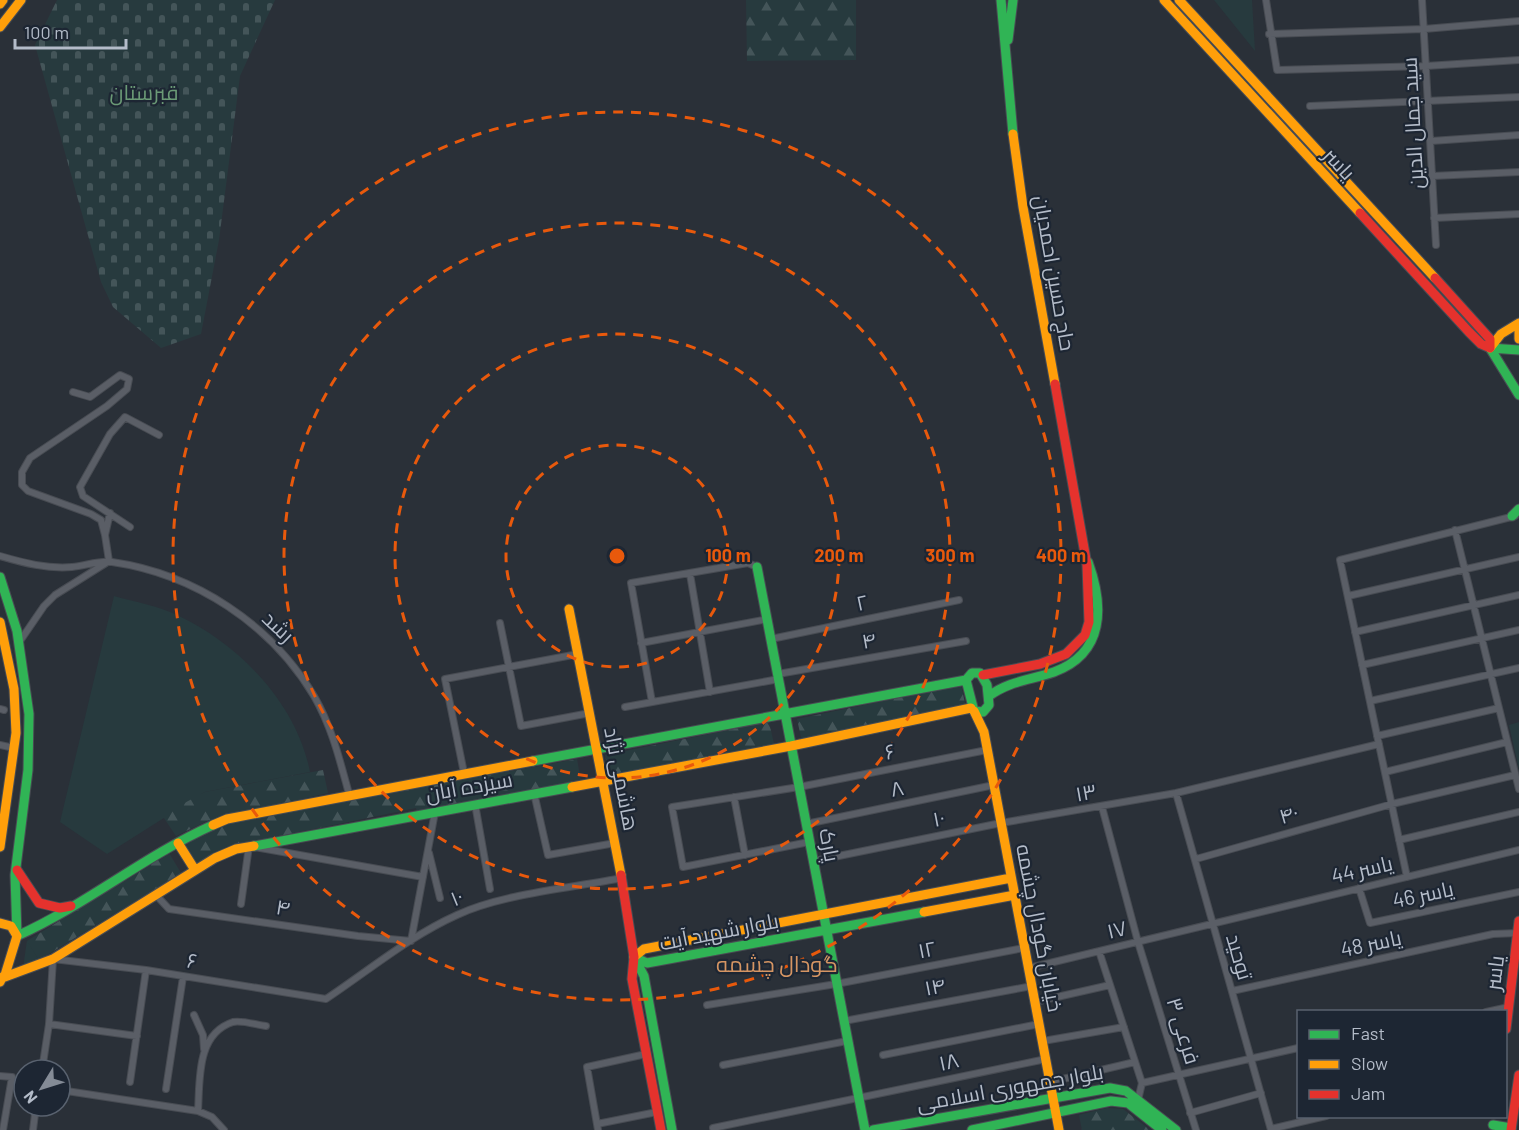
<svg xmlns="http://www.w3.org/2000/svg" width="1519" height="1130" font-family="Barlow,Cairo,sans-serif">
<defs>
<pattern id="forest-firs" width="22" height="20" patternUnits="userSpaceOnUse" patternTransform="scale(1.5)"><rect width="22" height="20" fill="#273a3e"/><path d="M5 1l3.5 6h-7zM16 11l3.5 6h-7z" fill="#445559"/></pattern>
<pattern id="cemetery-stones" width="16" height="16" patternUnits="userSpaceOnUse" patternTransform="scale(1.5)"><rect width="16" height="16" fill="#273a3e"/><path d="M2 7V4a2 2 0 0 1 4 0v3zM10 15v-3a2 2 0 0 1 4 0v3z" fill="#445559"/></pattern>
</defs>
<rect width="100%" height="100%" fill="#2a3038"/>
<path fill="#273a3e" d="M1214 0H1252L1255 51Z
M114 596C135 602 159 606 179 616 240 645 297 704 310 772L205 792 107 854 60 822Z
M1519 722V769L1509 725Z
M27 940 39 960 23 968Z"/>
<path fill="url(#forest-firs)" d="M746 0H856V60L747 61Z
M961 685 966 708 802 742 797 719Z
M769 722 774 744 610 778 605 755Z
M577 759 581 782 417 812 416 808 226 847 195 864 184 844 225 824Z
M323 770 328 793 207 821 176 836 162 815 205 792Z
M169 853 181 873 39 960 27 941Z
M1107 1108 1123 1109 1150 1130H1082L1079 1115Z"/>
<path fill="url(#cemetery-stones)" d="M57 0H275L240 76 219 240 201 334 161 348 113 307 101 282 35 45Z"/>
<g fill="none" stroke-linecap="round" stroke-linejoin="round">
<g stroke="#484c53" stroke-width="8">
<path id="street" d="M1266 0 1277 70 1426 66 1519 60
M1422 0 1436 245
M1269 34 1424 29 1519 21
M1310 106 1519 97
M1431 141 1519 135
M1432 176 1519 172
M1434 218 1519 214
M73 392 90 397 120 375 129 379 127 389 107 406 30 458 22 472V485L28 491 91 514 101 520 105 535
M130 527 83 496 80 487 110 434 125 417 159 435
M1455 530 1519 789
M0 556C24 563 47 569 72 567 85 566 99 560 112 562 195 574 271 624 314 696 332 727 340 761 349 794
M109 561 105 535 110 513
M690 574 710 692
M1348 596 1519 557
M500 623 521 726 590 713
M1355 632 1519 595
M771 639 959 600
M20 641 44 606 55 595 106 563
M641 643 768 619
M1362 665 1519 630
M778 674 966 641
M1370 701 1519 668
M652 702 631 583 748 563 757 567
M625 707 779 679
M0 709 4 710
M1377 736 1499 708
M0 745 14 748
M1385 772 1507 742
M464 773 445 679 578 654
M534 793 548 855 615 843
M1176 793 1271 1130
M734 797 745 855
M475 804 490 889
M1102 807 1138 942 1196 1130
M806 824 994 785
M1399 840 1519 812
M809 842 683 867 672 807 799 787 987 750
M429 853 440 898
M1196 859 1392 804 1515 775
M814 861 1001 823 1176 793 1379 744
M1407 877 1340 560 1515 516
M1359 888 1370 923 1519 892
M156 895 169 909 358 936 411 941 435 812
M241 904 249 846 423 877
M1099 951 1142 1083 1138 1100
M1029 968 1519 850
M1232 991 1493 934 1518 933
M1035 1002 1110 985
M707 1005 836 984 1024 948
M1486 1012 1509 1007
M194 1015 203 1035 204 1049
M844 1021 1032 986
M49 1024 137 1036
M1043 1041 1124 1027
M883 1055 1039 1024
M723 1065 847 1041
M42 1070 49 1024 53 959 146 970 326 999C368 971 410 936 457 915 502 894 571 888 622 878
M0 1076 12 1077 3 1130
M130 1082 146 970
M1050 1082 1135 1062
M1142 1083 1298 1048
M166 1089 183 977
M60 1090 198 1111 212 1117 224 1130
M198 1111C200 1080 196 1034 233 1022 242 1020 257 1025 266 1026
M1190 1113 1261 1093
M597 1124 657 1112
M713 1128 1046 1059
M1271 1129 1326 1116
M33 1130 36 1106
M598 1130 587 1067 646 1054"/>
</g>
<g stroke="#484c53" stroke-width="11">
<path id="fast" d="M1001 0 1013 134
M1008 40 1013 0
M1490 348 1519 395
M1490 348 1519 350
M1512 516 1519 509
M757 567 865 1130
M0 577 17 631 29 714 28 770 15 875 17 936C86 905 144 856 213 825
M972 673H980L987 685 989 705 983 712 974 711 966 680Z
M989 696C1009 681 1031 680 1054 672 1105 653 1104 606 1088 562
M533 761 966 680
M254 846 572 787
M634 957 647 963 924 912
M635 959 644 976 672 1130
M1493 1125 1511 1128
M873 1130 1110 1088 1126 1091 1176 1130
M972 1130 1111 1101 1128 1103 1162 1130"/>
</g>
<g stroke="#484c53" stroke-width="11">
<path id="slow" d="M1164 0 1360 213
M1179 0 1435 278
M0 4 3 0
M0 27 21 0
M1013 134 1023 207 1055 384
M1519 326V339
M1490 348 1501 334 1519 323
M569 609 621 875
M0 622 14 689 16 733 0 847
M974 711 984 732 1059 1130
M572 787 791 746 971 708
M213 825 227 819 533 761
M178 843 195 870
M924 912 1015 895
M0 923 11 926 17 936 5 975 0 979
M634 957 644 949 1011 878
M0 982 2 978 53 959 215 858 236 849 254 846"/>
</g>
<g stroke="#484c53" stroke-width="11">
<path id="jam" d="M1360 213 1469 332 1481 344 1490 348V339L1435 278
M983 675 1040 664 1066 654 1085 635 1089 622 1087 565 1055 384
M17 870 39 903 60 908 71 906
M621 875 634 957 632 979 661 1130
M1506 1029 1519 921
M1511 1130 1519 1075"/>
</g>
<use href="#street" stroke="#5a5e66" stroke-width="6"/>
<use href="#fast" stroke="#30b455" stroke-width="9"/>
<use href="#slow" stroke="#ff9f0a" stroke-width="9"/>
<use href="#jam" stroke="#e5322d" stroke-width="9"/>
</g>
<g fill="none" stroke="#e8590c" stroke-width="3" stroke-dasharray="10 8">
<circle cx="617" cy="556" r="111"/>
<circle cx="617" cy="556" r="222"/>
<circle cx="617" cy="556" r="333"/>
<circle cx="617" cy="556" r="444"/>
</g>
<g text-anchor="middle" stroke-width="4.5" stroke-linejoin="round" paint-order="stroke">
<g font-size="21" fill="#6b9a76" stroke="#1d2633">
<text x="144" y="100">قبرستان</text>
</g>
<g font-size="21" fill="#b4bcc9" stroke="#1d2633">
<text transform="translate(1413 123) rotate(-93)" y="7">سید جمال الدین</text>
<text transform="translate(1339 164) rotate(47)" y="7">یاسر</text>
<text transform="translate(1054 273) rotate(80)" y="7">حاج حسین احمدیان</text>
<text transform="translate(862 603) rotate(-12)" y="7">۲</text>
<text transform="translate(278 627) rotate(44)" y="7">رشد</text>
<text transform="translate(869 641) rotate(-10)" y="7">۴</text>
<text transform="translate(890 752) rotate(-11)" y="7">۶</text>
<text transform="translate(621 779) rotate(79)" y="7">هاشمی نژاد</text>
<text transform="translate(469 787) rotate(-10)" y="7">سیزده آبان</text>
<text transform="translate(897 789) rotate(-11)" y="7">۸</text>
<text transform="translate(1086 793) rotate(-10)" y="7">۱۳</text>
<text transform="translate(1289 815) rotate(-16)" y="7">۴۰</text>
<text transform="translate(939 819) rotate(-11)" y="7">۱۰</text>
<text transform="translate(829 845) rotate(79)" y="7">پارک</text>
<text transform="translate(1362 870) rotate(-13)" y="7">یاسر 44</text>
<text transform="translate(1423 895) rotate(-12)" y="7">یاسر 46</text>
<text transform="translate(457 898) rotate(-22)" y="7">۱۰</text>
<text transform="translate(283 908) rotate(9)" y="7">۴</text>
<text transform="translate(1039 928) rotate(79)" y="7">خیابان گودال چشمه</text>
<text transform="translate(1117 930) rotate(-13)" y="7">۱۷</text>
<text transform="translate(719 932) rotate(-11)" y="7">بلوار شهید آیت</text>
<text transform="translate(1371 944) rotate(-12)" y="7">یاسر 48</text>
<text transform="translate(927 950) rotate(-11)" y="7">۱۲</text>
<text transform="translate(1239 957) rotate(74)" y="7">توحید</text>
<text transform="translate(192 961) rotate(9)" y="7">۶</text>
<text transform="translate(1495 973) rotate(-83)" y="7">یاسر</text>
<text transform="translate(935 987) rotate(-11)" y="7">۱۴</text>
<text transform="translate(1183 1031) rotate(73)" y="7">فرعی ۳</text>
<text transform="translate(949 1062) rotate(-12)" y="7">۱۸</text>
<text transform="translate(1010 1088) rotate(-10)" y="7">بلوار جمهوری اسلامی</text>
</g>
<g font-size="22" fill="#d59563" stroke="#1d2633">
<text x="777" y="972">گودال چشمه</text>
</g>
</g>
<circle cx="617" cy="556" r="9" fill="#e8590c" stroke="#1d2633" stroke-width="3"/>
<g font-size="18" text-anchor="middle" font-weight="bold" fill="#e8590c" stroke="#1d2633" stroke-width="4.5" stroke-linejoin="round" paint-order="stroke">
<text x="728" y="562">100 m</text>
<text x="839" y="562">200 m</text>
<text x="950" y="562">300 m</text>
<text x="1061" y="562">400 m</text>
</g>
<rect x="1297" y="1010" width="210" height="108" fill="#1d2633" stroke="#59626f" stroke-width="1.5"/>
<rect x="1309" y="1030" width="30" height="9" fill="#30b455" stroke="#59626f" stroke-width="1.5"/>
<text x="1351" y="1040" font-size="18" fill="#b4bcc9">Fast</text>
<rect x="1309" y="1060" width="30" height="9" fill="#ff9f0a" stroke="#59626f" stroke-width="1.5"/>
<text x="1351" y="1070" font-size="18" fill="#b4bcc9">Slow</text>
<rect x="1309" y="1090" width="30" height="9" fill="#e5322d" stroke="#59626f" stroke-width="1.5"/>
<text x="1351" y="1100" font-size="18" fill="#b4bcc9">Jam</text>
<g transform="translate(42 1088) rotate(232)"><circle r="28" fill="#1d2633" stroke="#59626f" stroke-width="1.5"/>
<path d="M0-4.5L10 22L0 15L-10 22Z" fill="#848b96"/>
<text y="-9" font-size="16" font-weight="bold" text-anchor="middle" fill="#b4bcc9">N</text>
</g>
<path d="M15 39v9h111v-9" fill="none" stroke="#b4bcc9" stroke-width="3"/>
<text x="24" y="39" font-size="18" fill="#b4bcc9" stroke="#1d2633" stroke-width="4.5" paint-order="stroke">100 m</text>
</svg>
